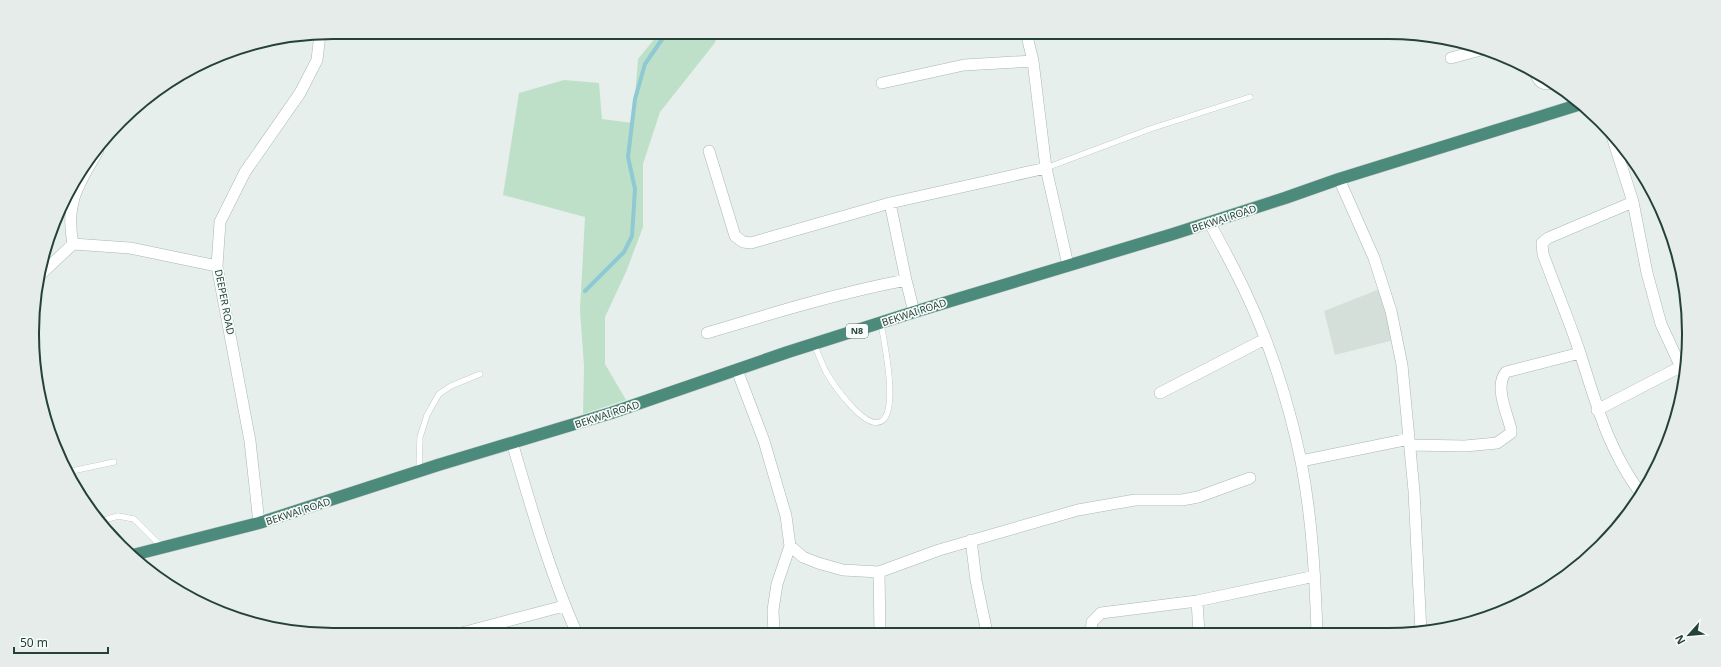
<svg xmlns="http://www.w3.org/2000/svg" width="1721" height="667" font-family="'Noto Sans',sans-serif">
<rect width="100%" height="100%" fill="#e6efeb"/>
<path fill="#d4dfda" d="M1380 289 1394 340 1335 355 1324 311Z"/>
<path fill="#bfe0c8" d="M660 32H720L714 44 660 112 643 164V227L626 272 605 317V364L626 400 583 414 584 366 580 310 585 217 503 195 519 93 564 80 599 83 602 119 633 123 638 59Z"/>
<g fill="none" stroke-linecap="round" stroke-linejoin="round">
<path stroke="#8ec9d4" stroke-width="4" d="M585 291 624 252 632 236 635 189 628 157 635 99 645 64 667 32"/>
<g stroke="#a8b8b2" stroke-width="6">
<path id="service" d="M1046 168 1150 129 1250 97
M814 344C818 354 822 363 826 372 833 384 867 434 883 420 898 406 884 342 881 323
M419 471 420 437 427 415 439 394 451 386 480 374
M67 472 114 462
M101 521 118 516 134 519 162 547"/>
</g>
<g stroke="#a8b8b2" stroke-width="12">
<path id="minor" d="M1026 32 1033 61 1046 168 1068 265
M1026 36 1045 32
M1451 58 1484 49
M1535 72C1538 81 1543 86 1553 83
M882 83 964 65 1033 61
M1610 130 1633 202 1647 273 1661 324 1685 376
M709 151 735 236 743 242 751 243 890 203 1046 168
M1339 179 1374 258 1391 311 1402 365 1414 491 1421 632
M1633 202 1548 238 1542 243 1543 254C1555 287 1569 320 1580 353 1597 406 1608 449 1641 494
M890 203 906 280 914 312
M1209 222C1221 244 1233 266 1244 289 1269 341 1289 404 1301 461 1312 518 1315 575 1317 633
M73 244C65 204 78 184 98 151
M39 276 73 244 130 248 217 266
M707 333C773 313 838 293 906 280
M737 370 764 441 786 516 790 546 777 584 773 610 774 634
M1160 393 1265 339
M1597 410 1680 367
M512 442C531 507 550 573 577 634
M1410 445 1465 446 1497 443 1511 433V429C1507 413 1494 386 1506 372L1580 353
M1301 461 1409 439
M259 523 250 441 217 266 220 222 245 172 300 93 317 60 320 34
M971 540 976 580 987 633
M790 546 803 557 818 563 843 570 879 572 939 550 1078 510 1135 500H1182L1198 497 1250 478
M879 572 880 634
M1197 601 1199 633
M1091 633 1092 622 1101 613 1197 601 1315 576
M454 635 564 606"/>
</g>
<g stroke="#c2cac8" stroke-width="13">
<path id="trunk" d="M133 555 259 523 438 465 611 413 788 352 914 312 1173 234 1285 198 1339 179 1581 104"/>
</g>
<use href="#service" stroke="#fff" stroke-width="5.5"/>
<use href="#minor" stroke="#fff" stroke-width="11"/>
<use href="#trunk" stroke="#4c8a7c" stroke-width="12"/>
</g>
<g text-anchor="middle" stroke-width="3.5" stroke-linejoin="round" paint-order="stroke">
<rect fill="#f7fbf9" stroke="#637a73" stroke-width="1" x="846" y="324" width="22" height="14" rx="3"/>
<g font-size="9" font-weight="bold" fill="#24423a">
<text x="857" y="334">N8</text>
</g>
<g font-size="10" fill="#24423a" stroke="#f7fbf9">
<text transform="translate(1224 218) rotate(-18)" y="4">BEKWAI ROAD</text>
<text transform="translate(225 302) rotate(79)" y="4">DEEPER ROAD</text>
<text transform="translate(914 312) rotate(-18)" y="4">BEKWAI ROAD</text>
<text transform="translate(607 414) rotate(-18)" y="4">BEKWAI ROAD</text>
<text transform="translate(298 511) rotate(-18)" y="4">BEKWAI ROAD</text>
</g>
</g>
<path d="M0 0H1721V667H0ZM333 39H1388A294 294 0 0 1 1682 333V334A294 294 0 0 1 1388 628H333A294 294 0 0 1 39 334V333A294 294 0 0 1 333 39Z" fill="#e6ecea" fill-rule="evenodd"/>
<path fill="none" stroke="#24423a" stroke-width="2" d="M333 39H1388A294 294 0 0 1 1682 333V334A294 294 0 0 1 1388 628H333A294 294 0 0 1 39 334V333A294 294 0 0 1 333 39Z"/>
<g transform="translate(1689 635) rotate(243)" stroke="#f7fbf9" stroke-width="3" paint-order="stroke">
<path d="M0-3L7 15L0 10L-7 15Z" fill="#24423a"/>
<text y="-6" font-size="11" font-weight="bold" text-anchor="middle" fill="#24423a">N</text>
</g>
<path d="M14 647v6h94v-6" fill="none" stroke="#24423a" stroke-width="2"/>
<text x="20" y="647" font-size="12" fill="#24423a" stroke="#f7fbf9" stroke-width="3" paint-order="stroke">50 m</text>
</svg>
